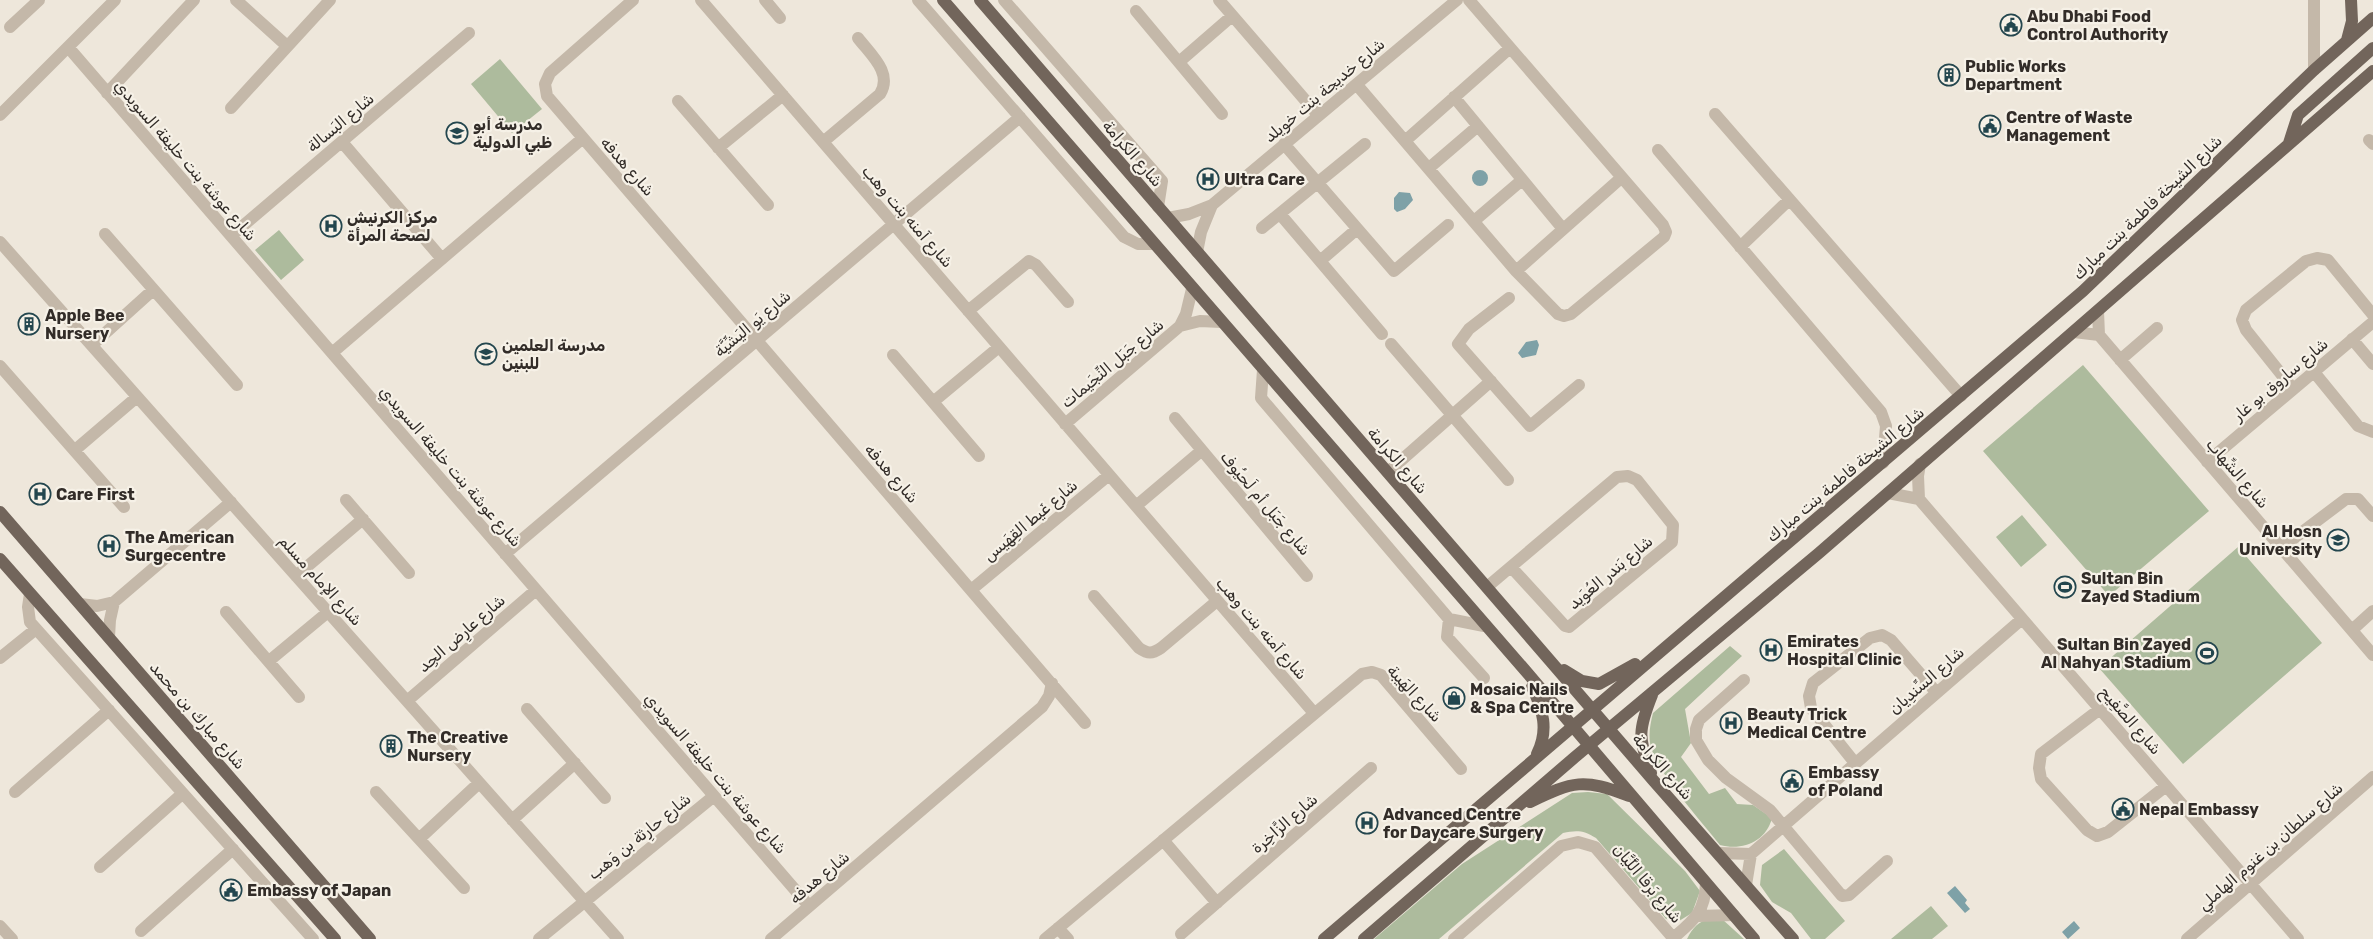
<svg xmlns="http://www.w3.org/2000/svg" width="2373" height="939" font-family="Rubik,Cairo,sans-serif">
<rect width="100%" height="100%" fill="#eee7db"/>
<path fill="#adbb9d" d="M500 59 542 109 512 133 471 84Z
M279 230 304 260 281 280 255 250Z
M2083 365 2209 511 2109 596 1983 451Z
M2022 515 2047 545 2021 567 1996 537Z
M2238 547 2322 643 2183 764 2099 668Z
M1730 646 1742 656 1685 709 1691 743 1681 757 1709 794 1725 788 1737 804 1753 805 1772 818C1766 842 1742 851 1720 845 1702 822 1658 774 1651 747 1648 736 1650 725 1653 713Z
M1588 792 1607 794 1685 871 1700 891 1692 913 1679 921 1666 919 1596 838C1584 830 1576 830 1563 833L1439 939H1374L1462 864 1572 793Z
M1784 849 1845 921 1825 939H1811L1791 913 1772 902 1760 885 1762 865Z
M1931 906 1948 926 1932 939H1891Z
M1711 918 1722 919 1744 939H1687C1693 927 1698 922 1711 918Z"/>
<path fill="#7ea1a7" d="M1472 178a8 8 0 1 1 16 0a8 8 0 1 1-16 0Z
M1399 192 1410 193 1413 200 1405 209 1397 212 1394 209V198Z
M1537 340 1539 345 1536 355 1522 358 1518 353 1526 342Z
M1955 886 1967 900 1965 903 1970 909 1965 913 1947 893Z
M2074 921 2080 928 2068 939 2062 932Z"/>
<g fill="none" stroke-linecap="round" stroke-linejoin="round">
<path stroke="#c4b8a9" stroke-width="12" d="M236 0 287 46
M633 0 550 73 545 84 547 96 1085 723
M701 0 1314 713
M765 0 780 18
M918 0 1124 237 1138 244H1153
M1004 0 1162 181 1158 207
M1219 0 1318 115
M1136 11 1222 114
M10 27 39 0
M68 47 809 906
M1179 62 1232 16
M2314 70V0
M1357 85 1516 271 1558 314 1564 316 1571 314 1664 237 1666 232 1663 225 1469 0
M107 93 194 0
M1454 97 1563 229
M678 101 768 205
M231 108 330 0
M1715 114 1961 396
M0 115 115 0
M2369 140 2373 144
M1405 141 1510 48
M342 142 442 259
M823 142 880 94C893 73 871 55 858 38
M1284 144 1394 271 1448 225
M718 148 783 95
M1658 150 1881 412 1886 426 1883 463
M1429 168 1478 126
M1280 214 1382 334
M1168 218 1189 214 1212 205 1457 0
M1474 221 1522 180
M1262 228 1365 144
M105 234 237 385
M231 236 469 33
M0 242 618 939
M1740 247 1789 200
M1197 252 1201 232 1212 205
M1320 261 1357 229
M1516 271 1621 178
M1192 289 1186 314 1180 326 1200 321 1221 322
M1509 298 1469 329 1458 344 1530 426 1579 385
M968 311 1029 261 1036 265 1068 302
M2098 311 2099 335 2373 655
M2074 332 2099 335
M2352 339 2373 364
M1391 344 1508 480
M92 345 153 290
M332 353 583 138
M893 355 979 456
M2120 360 2157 328
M0 366 124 507
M1263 370 1261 398 1449 619 1484 626
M2314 372 2358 426 2373 432
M2293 389 2246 330 2242 320 2246 310 2306 261 2317 258 2328 260 2373 315
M933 402 999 347
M1175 418 1307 576
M1065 424 1180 326
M75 450 137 397
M2207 462 2373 322
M1388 472 1491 381
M1888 493 1919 499 2298 939
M1919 499 1918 476 1920 464
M346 500 409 573
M1136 506 1201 451
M2281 548 2346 499H2358L2373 516
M505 554 1020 117
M296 576 363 519
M1487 587 1617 477 1628 476 1637 480 1673 525 1672 542 1569 627 1565 626 1511 567
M971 590 1109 475
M30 594 28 607 30 622 313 939
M1094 596 1139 648C1148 654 1152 654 1161 648L1217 601
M80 604 97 606 114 602 231 502
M226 612 299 697
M1449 619 1447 637 1484 678
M2352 630 2373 611
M109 637 110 620 114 602
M0 658 36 629
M269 661 328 612
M1744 680 1699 720 1696 729V740L1708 760 1726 778 1770 810 1842 896 1849 895 1887 861
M407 701 536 590
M527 709 605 798
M2100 709 2041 754 2039 768 2041 779 2087 830 2097 836 2108 832 2166 786
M1855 763 1811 708 1809 696 1813 683 1870 638 1882 635 1891 640 1936 692
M15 792 109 710
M376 792 464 888
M512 820 575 763
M419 839 479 783
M1163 840 1217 903
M1719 853 1751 854
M100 867 182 794
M1746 885 1751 854 2022 619
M1698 916 1734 915
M0 926 12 939
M1058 928 1068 939
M141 931 233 849
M1181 934 1371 768
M539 939 714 796
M771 939 1042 707 1049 696 1052 683
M1045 939 1362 674 1372 672 1381 675 1461 769
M1454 939 1561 846 1578 842 1595 847 1674 939
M1672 939C1693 921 1705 913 1706 883
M2187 939 2373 777"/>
<path stroke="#72655b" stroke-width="12" d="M943 0 1524 669 1754 939
M980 0 1653 780 1793 939
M2347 40 2352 21 2351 0
M2289 143 2298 115 2373 48
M0 512 370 939
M0 559 335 939
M1564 670 1582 681 1599 684 1635 664
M1532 687C1543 710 1549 730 1537 754
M1651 773C1638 738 1638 730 1652 695
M1530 802C1574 781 1583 778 1629 796
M1324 939 2083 291 2314 70 2373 18
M1364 939 1575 757 1819 553 2373 71"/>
</g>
<defs>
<g id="civic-ring" transform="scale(1.125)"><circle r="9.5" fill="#f6f1e7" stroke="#23464e" stroke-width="1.5"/><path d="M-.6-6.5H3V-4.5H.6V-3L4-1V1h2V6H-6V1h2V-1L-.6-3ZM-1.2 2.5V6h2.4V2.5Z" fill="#23464e"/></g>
<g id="building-ring" transform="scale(1.125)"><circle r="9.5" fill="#f6f1e7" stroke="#23464e" stroke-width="1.5"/><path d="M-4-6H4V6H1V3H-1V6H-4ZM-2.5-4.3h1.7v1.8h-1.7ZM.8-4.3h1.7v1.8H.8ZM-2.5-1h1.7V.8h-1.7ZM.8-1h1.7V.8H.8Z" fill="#23464e"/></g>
<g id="school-ring" transform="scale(1.125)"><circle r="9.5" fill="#f6f1e7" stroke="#23464e" stroke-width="1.5"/><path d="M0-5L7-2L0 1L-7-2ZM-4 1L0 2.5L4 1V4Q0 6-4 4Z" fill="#23464e"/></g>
<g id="hospital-ring" transform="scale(1.125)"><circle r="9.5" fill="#f6f1e7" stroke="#23464e" stroke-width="1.5"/><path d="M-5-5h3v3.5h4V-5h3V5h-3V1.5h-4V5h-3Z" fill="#23464e"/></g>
<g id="university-ring" transform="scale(1.125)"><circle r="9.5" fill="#f6f1e7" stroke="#23464e" stroke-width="1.5"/><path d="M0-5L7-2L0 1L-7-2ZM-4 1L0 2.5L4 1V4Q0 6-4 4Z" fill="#23464e"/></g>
<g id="stadium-ring" transform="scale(1.125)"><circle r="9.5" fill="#f6f1e7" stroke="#23464e" stroke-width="1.5"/><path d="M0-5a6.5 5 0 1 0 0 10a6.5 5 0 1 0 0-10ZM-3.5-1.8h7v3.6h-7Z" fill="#23464e"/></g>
<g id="shop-ring" transform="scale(1.125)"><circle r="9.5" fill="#f6f1e7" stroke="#23464e" stroke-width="1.5"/><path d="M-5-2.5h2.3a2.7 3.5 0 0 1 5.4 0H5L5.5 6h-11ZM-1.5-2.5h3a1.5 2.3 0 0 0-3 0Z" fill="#23464e"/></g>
</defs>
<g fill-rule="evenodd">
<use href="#civic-ring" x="2011" y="25"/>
<use href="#building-ring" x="1949" y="75"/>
<use href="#civic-ring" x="1990" y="126"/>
<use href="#school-ring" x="457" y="133"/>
<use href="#hospital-ring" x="1208" y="179"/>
<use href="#hospital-ring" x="331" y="226"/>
<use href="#building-ring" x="29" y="324"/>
<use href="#school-ring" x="486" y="354"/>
<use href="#hospital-ring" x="40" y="494"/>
<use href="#university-ring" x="2338" y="540"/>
<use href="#hospital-ring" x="109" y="546"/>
<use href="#stadium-ring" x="2065" y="587"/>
<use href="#hospital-ring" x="1771" y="650"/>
<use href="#stadium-ring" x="2207" y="653"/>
<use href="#shop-ring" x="1454" y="698"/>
<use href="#hospital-ring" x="1731" y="723"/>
<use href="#building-ring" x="391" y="746"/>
<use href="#civic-ring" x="1792" y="781"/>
<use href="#civic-ring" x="2123" y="809"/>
<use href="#hospital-ring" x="1367" y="823"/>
<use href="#civic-ring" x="231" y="890"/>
</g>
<g text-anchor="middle" stroke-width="4.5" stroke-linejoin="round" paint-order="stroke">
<g font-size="16" font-weight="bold" fill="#322c28" stroke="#f6f1e7" text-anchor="start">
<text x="2027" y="22">Abu Dhabi Food<tspan x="2027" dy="18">Control Authority</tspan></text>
<text x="1965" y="72">Public Works<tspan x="1965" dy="18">Department</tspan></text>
<text x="2006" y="123">Centre of Waste<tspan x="2006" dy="18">Management</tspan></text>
<text x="473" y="130">مدرسة أبو<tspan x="473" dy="18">ظبي الدولية</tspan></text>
<text x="1224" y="185">Ultra Care</text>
<text x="347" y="223">مركز الكرنيش<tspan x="347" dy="18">لصحة المرأة</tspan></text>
<text x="45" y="321">Apple Bee<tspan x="45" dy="18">Nursery</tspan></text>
<text x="502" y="351">مدرسة العلمين<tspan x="502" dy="18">للبنين</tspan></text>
<text x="56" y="500">Care First</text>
<text x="2322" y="537" text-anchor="end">Al Hosn<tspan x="2322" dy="18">University</tspan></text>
<text x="125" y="543">The American<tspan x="125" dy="18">Surgecentre</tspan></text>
<text x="2081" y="584">Sultan Bin<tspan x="2081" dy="18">Zayed Stadium</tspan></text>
<text x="1787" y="647">Emirates<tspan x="1787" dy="18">Hospital Clinic</tspan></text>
<text x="2191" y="650" text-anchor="end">Sultan Bin Zayed<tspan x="2191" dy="18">Al Nahyan Stadium</tspan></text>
<text x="1470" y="695">Mosaic Nails<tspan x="1470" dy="18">&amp; Spa Centre</tspan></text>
<text x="1747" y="720">Beauty Trick<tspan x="1747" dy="18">Medical Centre</tspan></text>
<text x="407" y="743">The Creative<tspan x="407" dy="18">Nursery</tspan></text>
<text x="1808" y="778">Embassy<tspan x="1808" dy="18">of Poland</tspan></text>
<text x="2139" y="815">Nepal Embassy</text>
<text x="1383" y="820">Advanced Centre<tspan x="1383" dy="18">for Daycare Surgery</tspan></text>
<text x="247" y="896">Embassy of Japan</text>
</g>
<g font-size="16" fill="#322c28" stroke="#f6f1e7">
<text transform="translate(1324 90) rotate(-40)" y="6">شارع خديجة بنت خويلد</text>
<text transform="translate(340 122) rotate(-40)" y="6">شارع البَسالة</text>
<text transform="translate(1133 153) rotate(49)" y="6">شارع الكرامة</text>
<text transform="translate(186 160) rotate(49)" y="6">شارع عوشة بنت خليفة السويدي</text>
<text transform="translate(628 166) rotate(49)" y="6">شارع هدفه</text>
<text transform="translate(2147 207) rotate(-44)" y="6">شارع الشيخة فاطمة بنت مبارك</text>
<text transform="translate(908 216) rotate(49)" y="6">شارع آمنه بنت وهب</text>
<text transform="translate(752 323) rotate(-40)" y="6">شارع يَو اليَشِّيَّة</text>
<text transform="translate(1112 363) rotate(-40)" y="6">شارع جَبَل النِّجَيمات</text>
<text transform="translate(2280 379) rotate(-40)" y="6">شارع ساروق بو غار</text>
<text transform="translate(1398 460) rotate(49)" y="6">شارع الكرامة</text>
<text transform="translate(451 466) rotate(49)" y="6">شارع عوشة بنت خليفة السويدي</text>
<text transform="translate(892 473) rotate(49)" y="6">شارع هدفه</text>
<text transform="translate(2238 473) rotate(49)" y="6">شارع الشِّهاب</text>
<text transform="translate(1845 474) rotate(-40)" y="6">شارع الشيخة فاطمة بنت مبارك</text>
<text transform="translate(1266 503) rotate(50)" y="6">شارع جَبَل أم لَحيُوف</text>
<text transform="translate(1030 520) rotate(-40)" y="6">شارع غَيط القِهَيس</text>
<text transform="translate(1610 572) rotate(-40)" y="6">شارع بَندر العُوَيد</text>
<text transform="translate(321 580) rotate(48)" y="6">شارع الإمام مسلم</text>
<text transform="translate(1262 628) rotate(49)" y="6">شارع آمنه بنت وهب</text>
<text transform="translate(461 633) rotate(-41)" y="6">شارع عارِض الجِد</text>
<text transform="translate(1926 680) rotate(-41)" y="6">شارع السِّندِيان</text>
<text transform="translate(1415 693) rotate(47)" y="6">شارع الهَيبة</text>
<text transform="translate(198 715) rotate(49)" y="6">شارع مبارك بن محمد</text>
<text transform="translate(2131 720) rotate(49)" y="6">شارع الصَّفِيح</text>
<text transform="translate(1663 766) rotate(49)" y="6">شارع الكرامة</text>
<text transform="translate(716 773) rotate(49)" y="6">شارع عوشة بنت خليفة السويدي</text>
<text transform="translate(1284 823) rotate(-41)" y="6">شارع الزَّاخِرة</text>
<text transform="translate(639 836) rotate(-39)" y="6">شارع حارِثة بن وَهب</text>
<text transform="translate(2270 846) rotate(-41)" y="6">شارع سلطان بن غنوم الهاملي</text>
<text transform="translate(819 877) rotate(-40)" y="6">شارع هدفه</text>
<text transform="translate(1648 883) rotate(50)" y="6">شارع بَرقا اللَّيَّان</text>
</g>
</g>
</svg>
